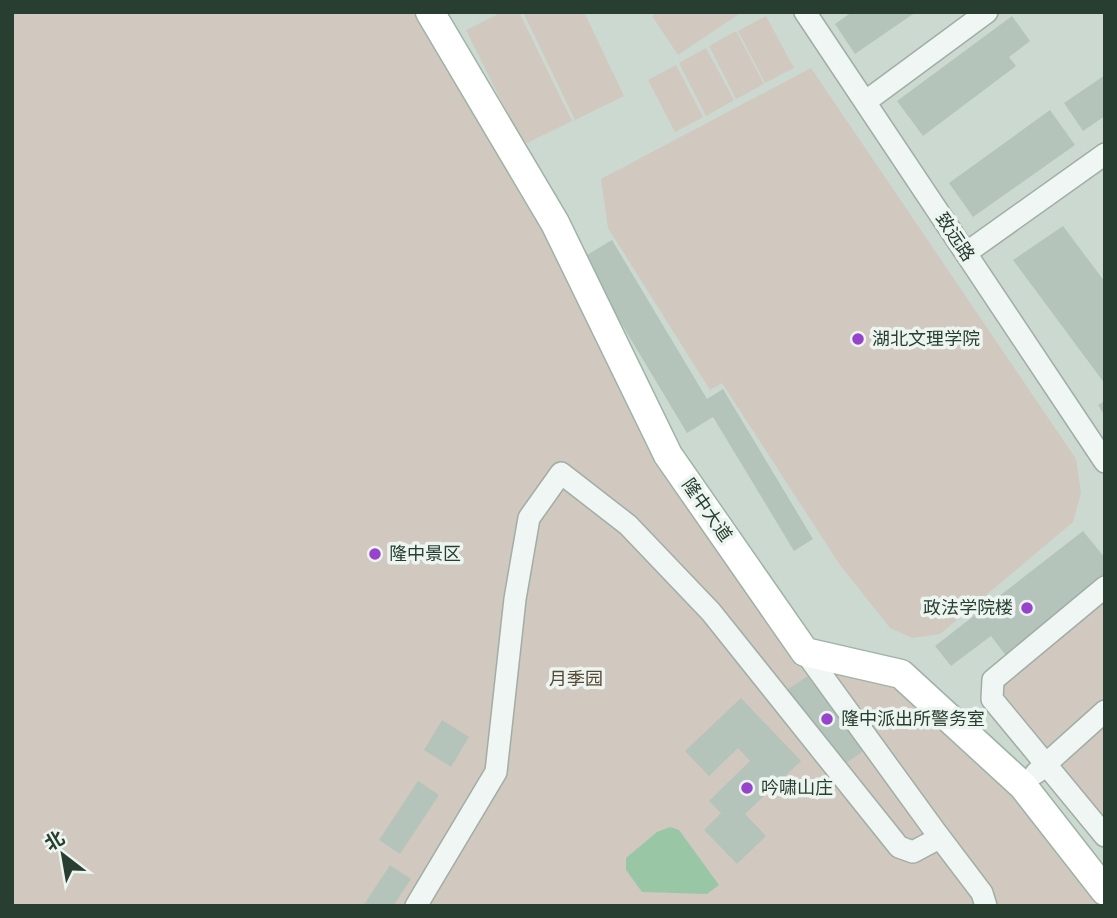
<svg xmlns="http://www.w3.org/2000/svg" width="1117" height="918" font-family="Helvetica,'Noto Sans SC',sans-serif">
<rect width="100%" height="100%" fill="#dee7e1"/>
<path fill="#ccd9d1" d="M430 12H1105V891L805 652 668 455Z"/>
<path fill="#d1c8bf" d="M12 12H430L668 455 805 652 901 674 1105 891V906H12Z
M502 12H519L572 121 523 145 466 30Z
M523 12H584L624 96 575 120Z
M658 12H742L678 55 652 16Z
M766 16 794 68 765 83 738 31Z
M736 31 764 84 736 99 709 46Z
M706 48 734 100 706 116 679 63Z
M676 65 703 117 675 132 648 80Z
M811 68 1076 459 1081 493 1073 522 940 634 912 638 890 628 840 565 722 383 710 390 608 228 601 179Z
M1105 587V836L1045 765 993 680Z"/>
<path fill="#99c7a6" d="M670 827 679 830 719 885 707 894 642 892 626 870V858L657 832Z"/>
<path fill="#b5c4bb" d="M852 12H916L855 54 835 24Z
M1012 16 1030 41 1009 57 1016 66 923 136 897 101Z
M1105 75V116L1083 131 1064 103Z
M1050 110 1075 145 973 217 949 183Z
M1063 226 1105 282V384L1013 260Z
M612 240 707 399 723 389 813 539 794 551 713 417 687 433 582 258Z
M1105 401V416L1098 405Z
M1083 531 1105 558V581L1007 657 991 636 951 666 935 646Z
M811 674 865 750 843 765 785 691Z
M741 698 801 761 745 814 766 836 737 864 704 830 721 813 709 801 750 761 738 748 709 776 685 751Z
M442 720 469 737 451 767 424 750Z
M418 781 439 795 400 854 379 840Z
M390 865 411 879 393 906H363Z"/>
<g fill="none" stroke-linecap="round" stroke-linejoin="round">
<g stroke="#a0aea5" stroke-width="24">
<path id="minor" d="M805 12 1105 462
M865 102 987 12
M966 253 1105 154
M1105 587 993 680 992 699 1105 836
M805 652 935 831 982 893 986 906
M1036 773 1105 711
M416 906 496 772 515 599 529 518 561 473 628 525 711 612 899 847 913 852 939 838"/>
</g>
<g stroke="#9db3a5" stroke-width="31">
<path id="major" d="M430 12 555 223 668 455 805 652 901 674 1023 786 1105 891"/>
</g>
<use href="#minor" stroke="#f0f6f3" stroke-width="21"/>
<use href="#major" stroke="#fff" stroke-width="28"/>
</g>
<g fill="#9743cc" stroke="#edf5f0" stroke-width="2.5">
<circle cx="858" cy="339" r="7"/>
<circle cx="375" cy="554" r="7"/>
<circle cx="1027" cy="608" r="7"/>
<circle cx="827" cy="719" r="7"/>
<circle cx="747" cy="788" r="7"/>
</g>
<g text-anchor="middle" stroke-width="7" stroke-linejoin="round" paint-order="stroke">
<g font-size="18" fill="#273e30" stroke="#edf5f0">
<text transform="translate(955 237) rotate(56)" y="6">致远路</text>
<text transform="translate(707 510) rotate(55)" y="6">隆中大道</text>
</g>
<g font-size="18" fill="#273e30" stroke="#edf5f0" text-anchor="start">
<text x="872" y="345">湖北文理学院</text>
<text x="389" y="560">隆中景区</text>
<text x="1013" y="614" text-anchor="end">政法学院楼</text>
<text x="841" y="725">隆中派出所警务室</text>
<text x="761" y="794">吟啸山庄</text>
</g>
<g font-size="18" fill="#594a35" stroke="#edf5f0">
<text x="576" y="685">月季园</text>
</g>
</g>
<rect width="1117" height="918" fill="none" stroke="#273e30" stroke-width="28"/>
<g transform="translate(63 855) rotate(329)" stroke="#edf5f0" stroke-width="5" paint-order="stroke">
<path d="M0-5L12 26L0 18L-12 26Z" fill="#273e30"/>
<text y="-10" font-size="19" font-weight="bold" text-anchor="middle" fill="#273e30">北</text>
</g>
</svg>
